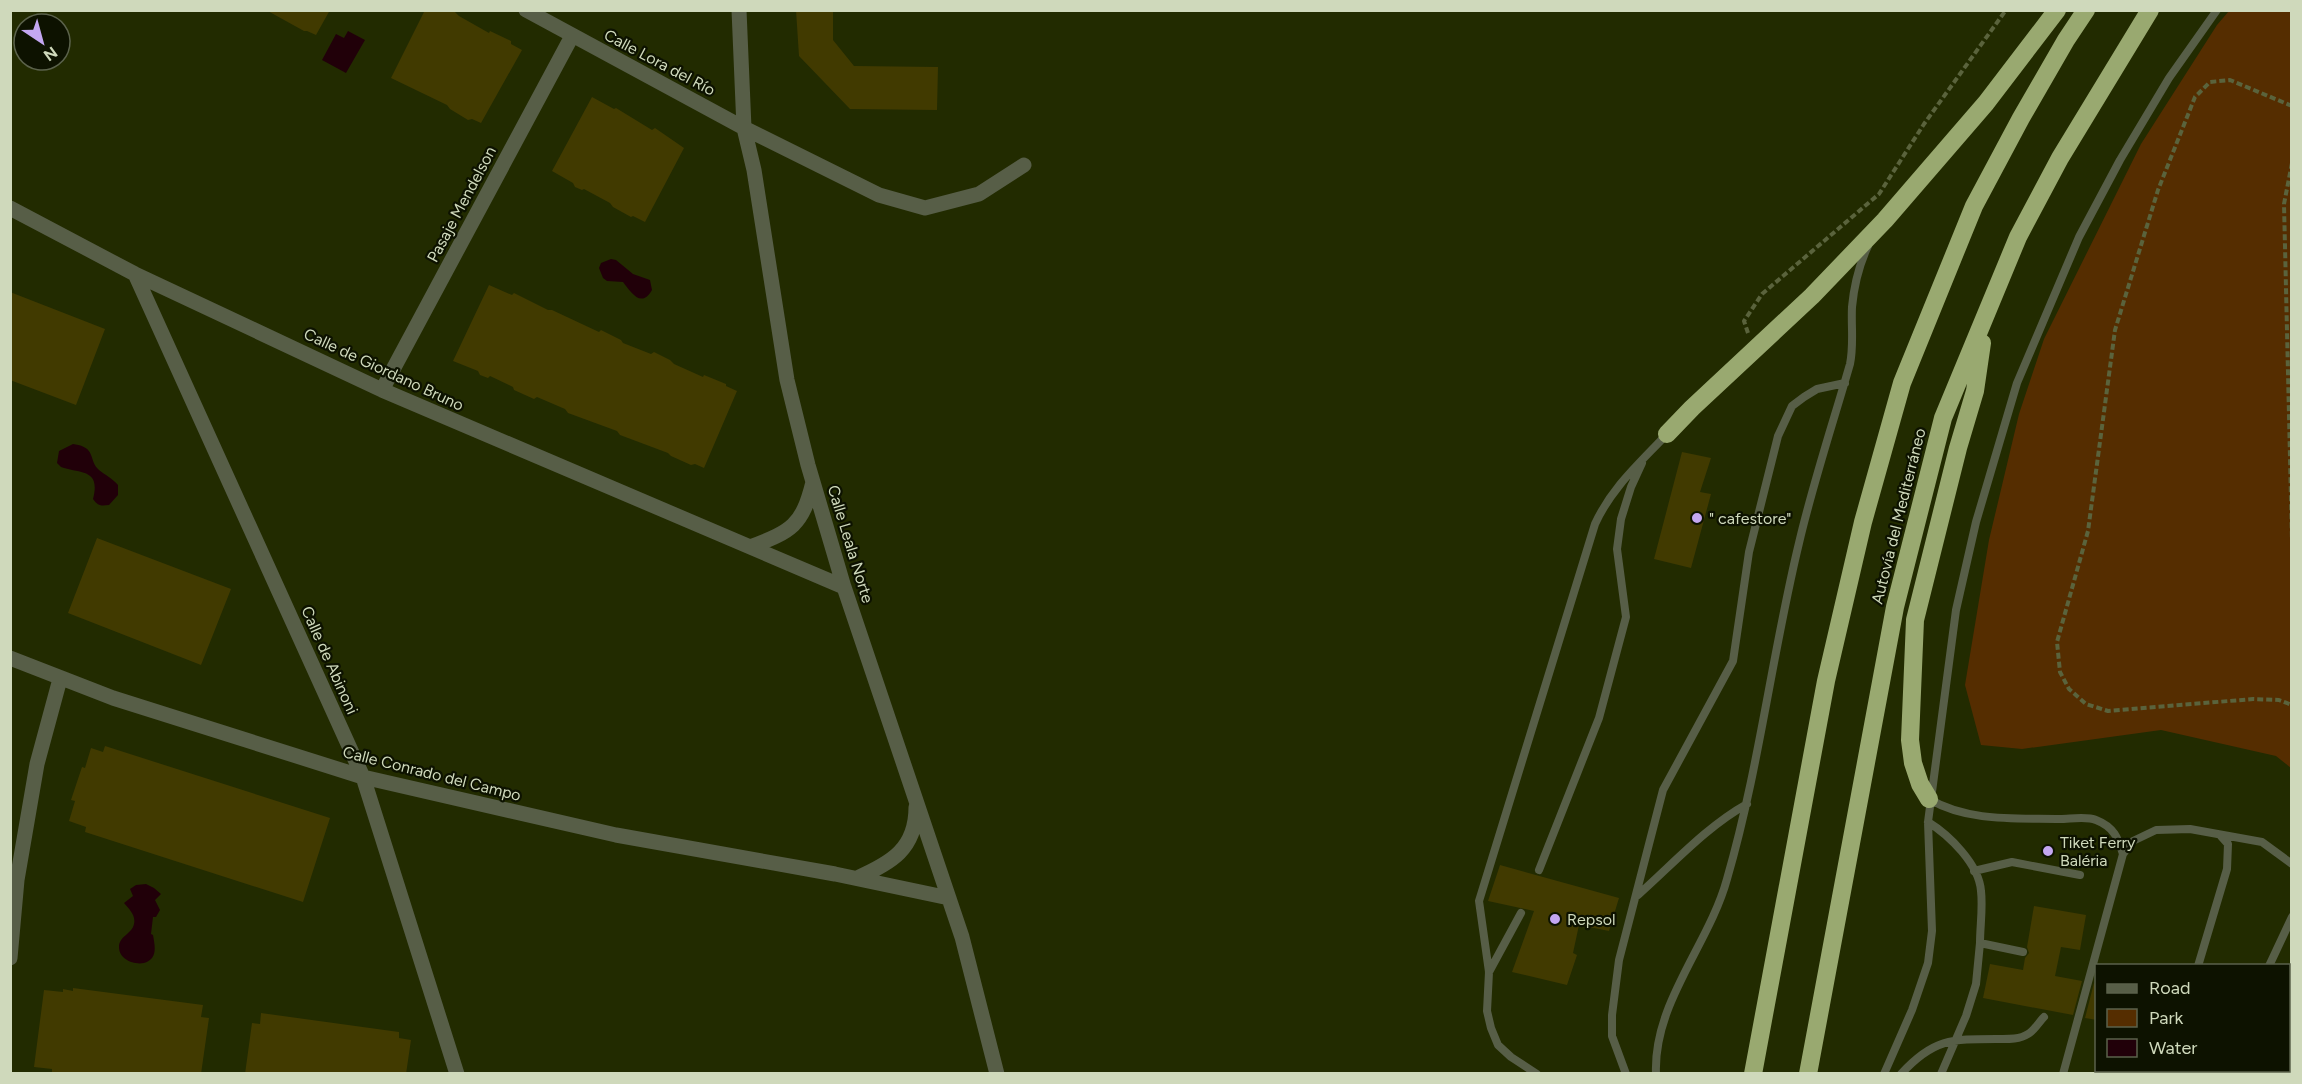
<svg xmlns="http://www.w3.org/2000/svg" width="2302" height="1084" font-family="Figtree,sans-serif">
<rect width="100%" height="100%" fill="#222b00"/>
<path fill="#552d00" d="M2229 11H2291V768L2276 756 2161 730 2022 749 1981 745 1965 685 1989 540 2019 414 2044 339 2141 144 2217 25Z"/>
<path fill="#210009" d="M348 31 365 40 346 73 322 60 336 34 344 38Z
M611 259 616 260 633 274 650 280 652 290C641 309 631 292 623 282L607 281 603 278 599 268 601 263Z
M73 444C97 447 88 460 99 470 105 475 112 478 118 485V495L109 505C101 506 98 506 93 499 101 468 80 474 61 467L57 463 59 451Z
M146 884 154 888 161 894 155 900 160 910 156 917H153L151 934 153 935C155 946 158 959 144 963 133 965 119 959 119 947 119 936 132 934 134 924 136 915 129 909 124 903L133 896 130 889 136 885Z"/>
<path fill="#413a00" d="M266 10H330L316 35 307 31H304Z
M425 10H453L459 16 489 33 490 31 511 41V44L522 50 481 123 472 119 468 120 450 109 447 105 391 78Z
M796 10H833V40L854 66 938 67 937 110 850 109 799 56Z
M592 97 614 109 616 108 652 130 655 128 684 148 645 222 633 216 631 217 613 207 610 203 584 189 582 190 575 187 573 183 552 171Z
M489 285 512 295 514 293 548 310H552L599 332 601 330 621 340 623 343 651 354 654 352 670 360 674 364 703 377 704 375 726 384V386L737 391 704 468 695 464 691 465 671 456 668 453 620 435 617 431 568 413 565 409 537 397 534 399 514 390 513 387 490 376 488 378 480 375 478 371 453 361Z
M10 292 105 329 76 405 10 380Z
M1682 452 1711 458 1700 492 1711 494 1691 568 1654 559Z
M97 538 231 589 201 665 68 613Z
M105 746 330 818 303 902 85 832 86 827 69 821 75 801 71 800 82 767 85 768 91 748 103 752Z
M1500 865 1619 898 1609 931 1579 925 1573 953 1577 955 1567 985 1512 972 1534 911 1488 901Z
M2034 906 2086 915 2080 950 2061 947 2055 976 2082 981 2073 1015 1983 998 1990 964 2023 970 2025 958 2029 953 2027 947Z
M2094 983 2097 984V1020L2085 1018Z
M73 988 203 1005 201 1017 209 1018 201 1074H52V1069L34 1067 44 990 63 992V989L73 991Z
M261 1013 399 1032V1038L411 1040 406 1074H245L252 1023 260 1024Z"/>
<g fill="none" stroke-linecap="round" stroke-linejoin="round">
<path stroke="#5a633c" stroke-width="4" stroke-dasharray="6 3" stroke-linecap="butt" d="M2292 106 2230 80 2210 82 2195 97 2158 190 2115 330 2088 531 2057 642 2060 672 2069 689 2086 704 2108 711 2253 699 2279 700 2292 705
M2292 163 2284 204 2292 542
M1748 333 1744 321 1762 294 1879 194 1924 124 2006 10"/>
<path stroke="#575e47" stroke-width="8" d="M1929 799C1968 822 2016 818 2060 819 2070 819 2087 816 2096 820 2114 827 2118 838 2123 854L2063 1074
M1928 822C1949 835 1979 864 1981 891 1983 908 1980 926 1980 943L2023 952
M2123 854 2133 841 2156 830 2190 829 2262 842 2292 864
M1539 870 1599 718 1626 617 1617 549 1621 519 1631 487 1642 463
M1974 871 2012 862 2080 875
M1638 895C1673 864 1706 827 1747 804
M2198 966 2227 869 2228 844 2220 835
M2269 966 2292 917
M1489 972 1521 913
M1537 1074 1511 1057 1498 1045 1491 1028 1487 1011 1489 972 1479 901 1595 524C1612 487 1640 463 1667 434
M1626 1074 1612 1036V1015L1619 960 1663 790 1733 661 1749 552 1778 436 1792 406 1804 397 1817 389 1845 383
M1656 1074C1653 1003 1709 945 1727 879 1759 769 1772 654 1799 543 1813 483 1833 423 1850 364 1854 345 1851 326 1852 307 1854 286 1859 265 1868 246
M1884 1074 1912 1010 1928 963 1932 931 1928 822 1956 610 1976 522 2017 383 2079 237 2120 160 2169 78 2217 10
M1901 1074C1933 1039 1951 1039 1996 1039 2006 1039 2019 1040 2028 1034 2034 1031 2039 1022 2044 1017
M1941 1074 1966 1016 1976 984 1980 943
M2162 1074 2163 1070
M2172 1074 2177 1070"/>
<path stroke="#575e47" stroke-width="15" d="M526 10 744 128 879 195 925 208 979 194 1024 165
M739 10 744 128 754 170 787 380 808 465 844 587 962 937 997 1074
M10 208 135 274 382 390 844 587
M135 274 363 777 457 1074
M382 390 572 36
M750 547C792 531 802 526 813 482
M10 658 113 698 363 777 616 835 835 874 949 898
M857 878C891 863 916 849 916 807
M10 958 17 880 37 764 60 679"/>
<path stroke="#99a970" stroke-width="18" d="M1667 434 1692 408 1812 296 1885 220 1986 103 2057 10
M1929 799 1920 784 1913 763 1910 740 1915 620 1958 448 1975 391 1982 343
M1753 1074 1826 681 1863 522 1902 383 1974 206 2021 118 2066 40 2086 10
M1808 1074 1895 607 1943 418 2018 237 2060 158 2150 10"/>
</g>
<g fill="#c4a7f1" stroke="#0d1200" stroke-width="2">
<circle cx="1697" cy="518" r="6"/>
<circle cx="2048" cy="851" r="6"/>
<circle cx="1555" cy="919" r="6"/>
</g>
<g text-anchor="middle" stroke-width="4.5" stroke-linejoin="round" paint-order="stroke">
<g font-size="16" fill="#cfd9bb" stroke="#0d1200">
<text transform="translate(660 62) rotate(28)" y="6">Calle Lora del Río</text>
<text transform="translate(461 204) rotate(-62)" y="6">Pasaje Mendelson</text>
<text transform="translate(384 369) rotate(25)" y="6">Calle de Giordano Bruno</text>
<text transform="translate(1898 516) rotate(-76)" y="6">Autovía del Mediterráneo</text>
<text transform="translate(851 544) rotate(73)" y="6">Calle Leala Norte</text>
<text transform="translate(330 660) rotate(66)" y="6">Calle de Abinoni</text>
<text transform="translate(432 773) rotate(14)" y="6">Calle Conrado del Campo</text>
</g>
<g font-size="16" fill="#cfd9bb" stroke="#0d1200" text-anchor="start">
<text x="1709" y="524">" cafestore"</text>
<text x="2060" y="848">Tiket Ferry<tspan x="2060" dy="18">Baléria</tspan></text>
<text x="1567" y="925">Repsol</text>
</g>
</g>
<rect width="2302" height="1084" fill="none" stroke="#cfd9bb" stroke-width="24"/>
<rect x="2095" y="964" width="195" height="108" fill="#0d1200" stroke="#5b624b" stroke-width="1.5"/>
<rect x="2107" y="984" width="30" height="9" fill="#575e47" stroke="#5b624b" stroke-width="1.5"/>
<text x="2149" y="994" font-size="18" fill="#cfd9bb">Road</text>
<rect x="2107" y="1009" width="30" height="18" fill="#552d00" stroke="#5b624b" stroke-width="1.5"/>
<text x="2149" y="1024" font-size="18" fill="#cfd9bb">Park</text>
<rect x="2107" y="1039" width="30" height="18" fill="#210009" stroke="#5b624b" stroke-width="1.5"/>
<text x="2149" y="1054" font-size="18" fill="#cfd9bb">Water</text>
<g transform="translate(42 42) rotate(144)"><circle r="28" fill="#0d1200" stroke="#5b624b" stroke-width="1.5"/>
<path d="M0-4.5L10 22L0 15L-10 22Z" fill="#c4a7f1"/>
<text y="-9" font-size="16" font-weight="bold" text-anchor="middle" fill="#cfd9bb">N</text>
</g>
</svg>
